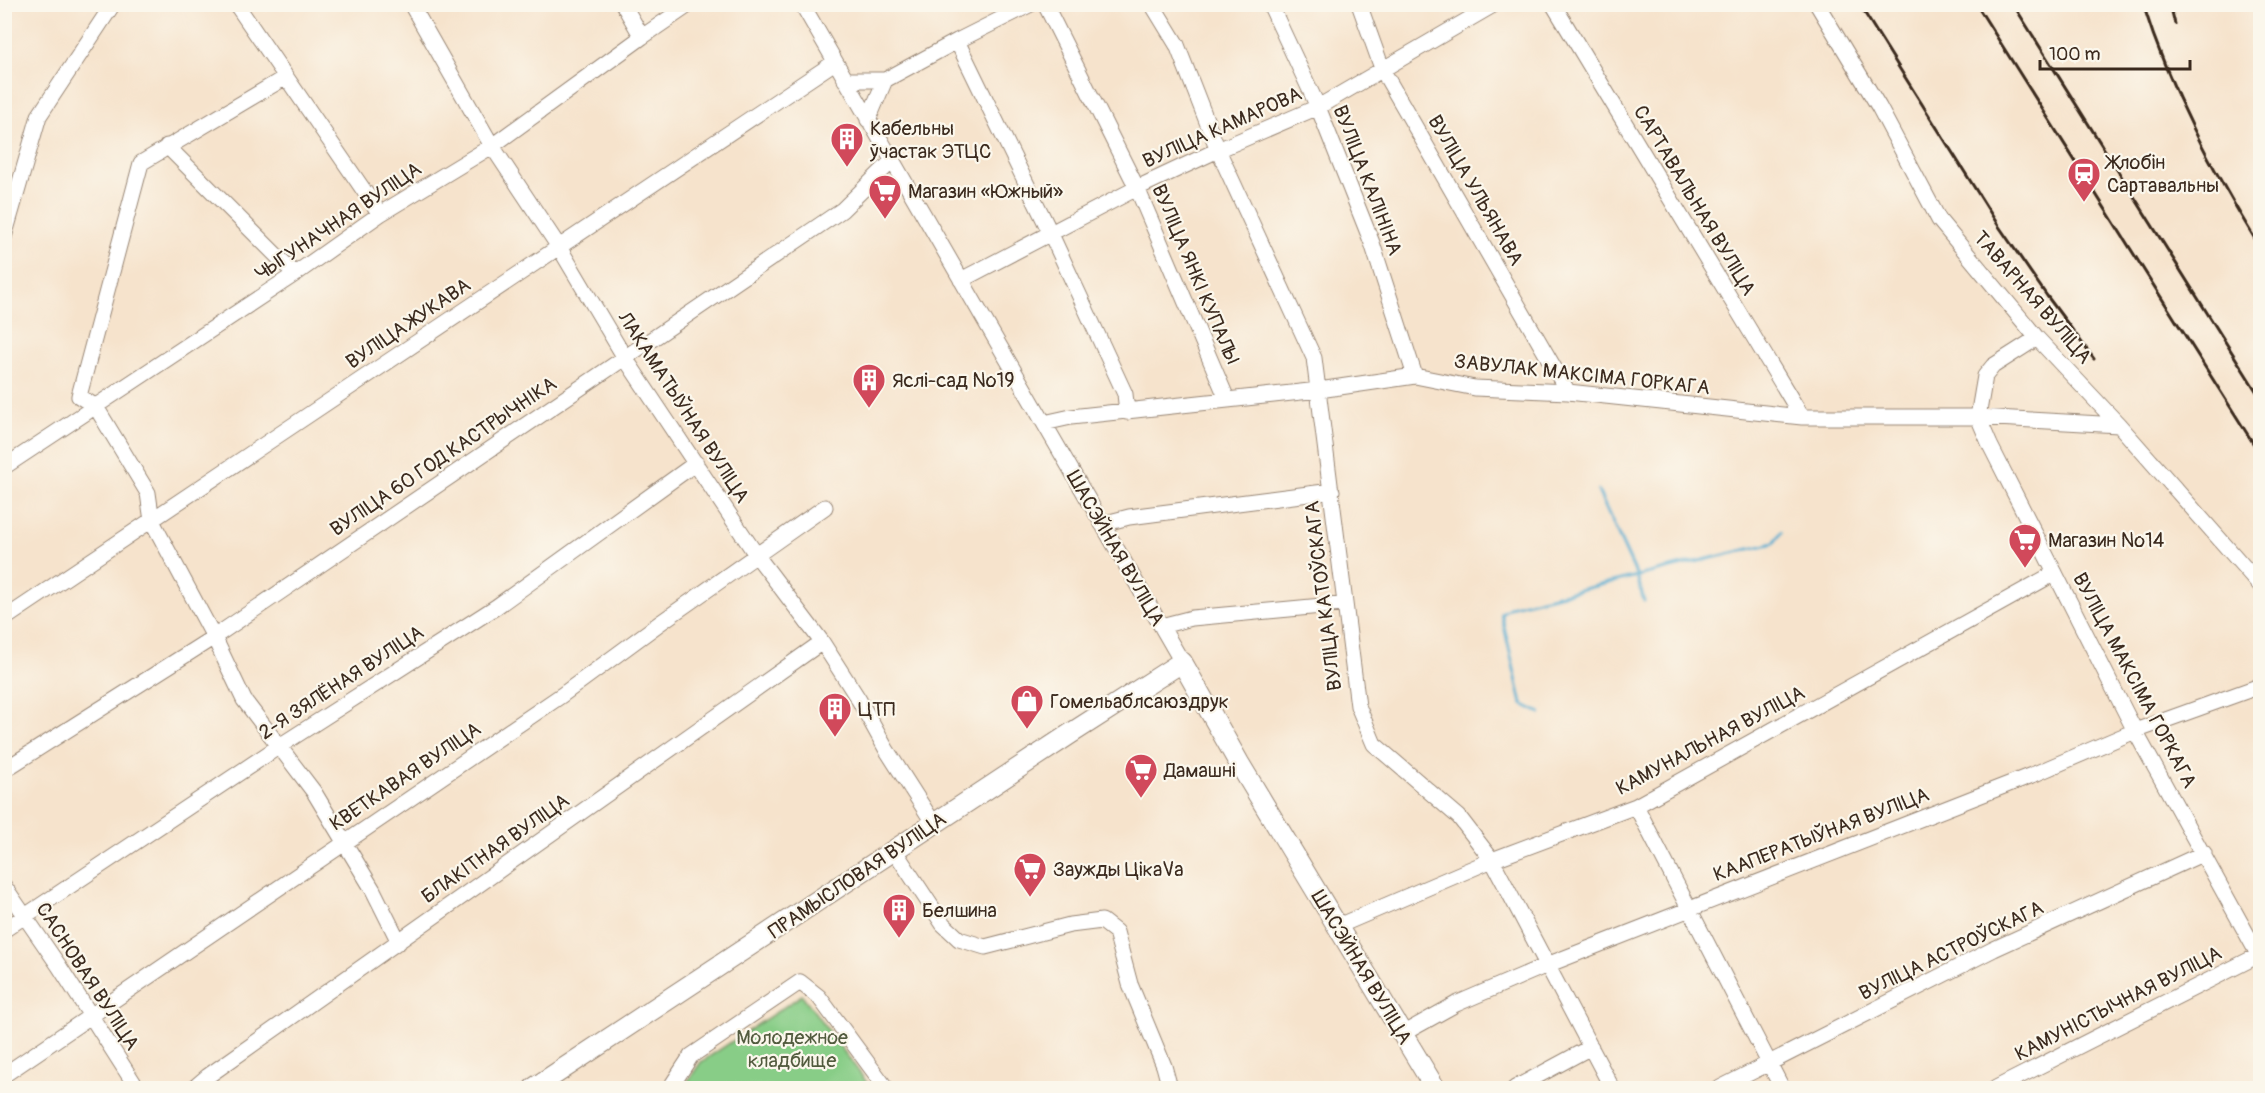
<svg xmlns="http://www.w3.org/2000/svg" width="2265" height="1093" font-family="Pangolin,sans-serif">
<rect width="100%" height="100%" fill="#fbf7ec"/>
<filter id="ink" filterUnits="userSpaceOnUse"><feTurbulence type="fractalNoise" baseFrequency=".0167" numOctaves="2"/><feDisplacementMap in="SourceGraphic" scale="12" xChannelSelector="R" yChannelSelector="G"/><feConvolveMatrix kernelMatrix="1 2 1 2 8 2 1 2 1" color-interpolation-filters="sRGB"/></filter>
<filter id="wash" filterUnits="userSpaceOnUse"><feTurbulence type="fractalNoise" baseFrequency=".008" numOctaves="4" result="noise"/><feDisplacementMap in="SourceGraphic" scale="24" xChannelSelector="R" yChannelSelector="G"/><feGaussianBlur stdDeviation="1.35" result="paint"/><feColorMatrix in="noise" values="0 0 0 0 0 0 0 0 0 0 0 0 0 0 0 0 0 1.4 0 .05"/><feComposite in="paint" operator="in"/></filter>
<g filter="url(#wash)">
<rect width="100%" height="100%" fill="#f6e3cc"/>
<path fill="#88cd87" stroke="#627c52" stroke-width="1.5" d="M802 995 871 1088H683L701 1062Z"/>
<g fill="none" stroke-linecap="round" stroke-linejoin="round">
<path stroke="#51aacf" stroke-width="3" d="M1598 491 1637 576 1644 601
M1540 713 1522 704 1501 613 1513 606 1774 543 1781 532"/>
</g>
</g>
<g filter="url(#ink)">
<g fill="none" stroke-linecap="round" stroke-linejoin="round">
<g stroke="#988675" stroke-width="17">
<path id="minor" d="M236 4 380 214
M411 4 492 146 559 247 625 358 757 556 822 642 859 700 886 749 934 824
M623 4 642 37
M802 4 1182 662
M1045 4 1137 188 1227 399
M1152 4 1177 45 1218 150 1314 358 1358 706 1374 744 1459 817 1492 860 1612 1088
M1270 4 1318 107 1372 243 1415 376
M1359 4 1383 71 1568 392
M1553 4 1802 417
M1817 4 1879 107 1939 220 2037 338 2119 425 2260 585
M957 41 1050 232 1125 394 1127 412
M286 77 141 163 79 396 96 407 148 493 152 521 214 637 244 700 314 792 373 890 399 942
M845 80H885
M868 120 885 80 957 41 1031 4
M167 146 295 274
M4 237 39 116 113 4
M961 280 1137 188 1218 150 1318 107 1495 4
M2037 338 1993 366 1985 376 1978 417 1990 445 2135 731 2260 958
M1044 423 1071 417 1319 390 1415 376 1475 388 1568 392 1802 417H1978L2119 425
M4 467 295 274 380 214 492 146 642 37 690 4
M1102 524 1129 517 1332 491
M4 619 835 62
M1161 626 1192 618 1343 604
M4 770 214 637 842 210 892 161
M1636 806 1782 1088
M894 850 943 924 959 939 985 947 1070 925 1102 921 1116 932 1130 984 1164 1066 1170 1088
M4 886 59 966 137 1088
M1338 926 1492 860 1636 806 2055 573
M4 930 278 747 496 607 696 463
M1402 1034 1456 1004 1547 965 2037 773 2135 731 2260 686
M4 1075 562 695 660 623 825 507
M194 1088 208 1076 822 642
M670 1088 691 1056 800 982 819 997 886 1088
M1515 1088 1591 1047
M1720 1088 1994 949 2204 853
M1996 1088 2259 955"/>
</g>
<g stroke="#988675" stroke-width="22">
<path id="major" d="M534 1088 1070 734 1182 662 1239 763 1435 1088"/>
</g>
<use href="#minor" stroke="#fff" stroke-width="15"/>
<use href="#major" stroke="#fff" stroke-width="20"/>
<path stroke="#3b2a1e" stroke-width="3" d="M1859 4 1998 225 2047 296 2094 359
M1976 4 2260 454
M2013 4 2260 397
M2143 4C2170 91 2213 171 2260 247
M2170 4 2175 24"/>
</g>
</g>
<defs>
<g id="building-pin" transform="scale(1.725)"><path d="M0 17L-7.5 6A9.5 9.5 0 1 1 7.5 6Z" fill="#d1495b" stroke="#fbf7ec"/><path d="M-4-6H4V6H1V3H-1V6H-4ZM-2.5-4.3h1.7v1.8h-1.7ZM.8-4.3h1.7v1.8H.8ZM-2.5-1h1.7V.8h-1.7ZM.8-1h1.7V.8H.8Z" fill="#fff"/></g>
<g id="station-pin" transform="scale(1.725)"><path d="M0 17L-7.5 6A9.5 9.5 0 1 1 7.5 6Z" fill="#d1495b" stroke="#fbf7ec"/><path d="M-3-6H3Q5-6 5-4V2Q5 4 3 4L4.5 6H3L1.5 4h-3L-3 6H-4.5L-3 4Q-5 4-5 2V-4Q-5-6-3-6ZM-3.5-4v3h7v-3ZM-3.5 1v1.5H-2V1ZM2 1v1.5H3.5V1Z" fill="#fff"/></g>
<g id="supermarket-pin" transform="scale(1.725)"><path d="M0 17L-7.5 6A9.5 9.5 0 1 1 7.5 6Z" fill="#d1495b" stroke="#fbf7ec"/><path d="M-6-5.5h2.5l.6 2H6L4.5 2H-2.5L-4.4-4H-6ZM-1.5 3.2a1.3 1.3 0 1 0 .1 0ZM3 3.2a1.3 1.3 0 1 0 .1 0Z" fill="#fff"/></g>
<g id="shop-pin" transform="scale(1.725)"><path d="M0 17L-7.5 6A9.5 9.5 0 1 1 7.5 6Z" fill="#d1495b" stroke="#fbf7ec"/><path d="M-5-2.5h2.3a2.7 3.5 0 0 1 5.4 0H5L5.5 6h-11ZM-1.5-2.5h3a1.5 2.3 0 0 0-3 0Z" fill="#fff"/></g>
</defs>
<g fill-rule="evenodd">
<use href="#building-pin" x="847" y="139"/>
<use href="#station-pin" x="2084" y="174"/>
<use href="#supermarket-pin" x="885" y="191"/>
<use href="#building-pin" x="869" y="380"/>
<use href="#supermarket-pin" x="2025" y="540"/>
<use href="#shop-pin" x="1027" y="701"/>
<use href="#building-pin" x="835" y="709"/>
<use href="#supermarket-pin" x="1141" y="770"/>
<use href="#supermarket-pin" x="1030" y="869"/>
<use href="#building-pin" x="899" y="910"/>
</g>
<g text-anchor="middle" stroke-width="4.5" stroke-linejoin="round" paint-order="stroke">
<g font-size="20" fill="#3b2a1e" stroke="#fbf7ec">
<text transform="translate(1222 127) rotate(-24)" y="7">ВУЛІЦА КАМАРОВА</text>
<text transform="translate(1368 180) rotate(69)" y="7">ВУЛІЦА КАЛІНІНА</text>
<text transform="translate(1476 190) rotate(60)" y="7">ВУЛІЦА УЛЬЯНАВА</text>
<text transform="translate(1695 200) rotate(59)" y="7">САРТАВАЛЬНАЯ ВУЛІЦА</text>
<text transform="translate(338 221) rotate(-34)" y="7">ЧЫГУНАЧНАЯ ВУЛІЦА</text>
<text transform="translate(1196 274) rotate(67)" y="7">ВУЛІЦА ЯНКІ КУПАЛЫ</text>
<text transform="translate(2033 297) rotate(49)" y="7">ТАВАРНАЯ ВУЛІЦА</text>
<text transform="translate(408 323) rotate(-34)" y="7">ВУЛІЦА ЖУКАВА</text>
<text transform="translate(1582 374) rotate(6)" y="7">ЗАВУЛАК МАКСІМА ГОРКАГА</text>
<text transform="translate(684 407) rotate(57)" y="7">ЛАКАМАТЫЎНАЯ ВУЛІЦА</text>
<text transform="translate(443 456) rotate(-34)" y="7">ВУЛІЦА 60 ГОД КАСТРЫЧНІКА</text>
<text transform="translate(1116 548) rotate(60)" y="7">ШАСЭЙНАЯ ВУЛІЦА</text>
<text transform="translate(1323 596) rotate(-97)" y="7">ВУЛІЦА КАТОЎСКАГА</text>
<text transform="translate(2135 680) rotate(62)" y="7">ВУЛІЦА МАКСІМА ГОРКАГА</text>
<text transform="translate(341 682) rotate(-33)" y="7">2-Я ЗЯЛЁНАЯ ВУЛІЦА</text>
<text transform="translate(1710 740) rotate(-28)" y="7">КАМУНАЛЬНАЯ ВУЛІЦА</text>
<text transform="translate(405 776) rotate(-34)" y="7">КВЕТКАВАЯ ВУЛІЦА</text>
<text transform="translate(1821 834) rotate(-21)" y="7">КААПЕРАТЫЎНАЯ ВУЛІЦА</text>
<text transform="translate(495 848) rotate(-35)" y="7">БЛАКІТНАЯ ВУЛІЦА</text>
<text transform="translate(857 875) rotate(-34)" y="7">ПРАМЫСЛОВАЯ ВУЛІЦА</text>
<text transform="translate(1951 950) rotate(-26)" y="7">ВУЛІЦА АСТРОЎСКАГА</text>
<text transform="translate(1362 967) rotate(59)" y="7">ШАСЭЙНАЯ ВУЛІЦА</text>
<text transform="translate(88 976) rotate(57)" y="7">САСНОВАЯ ВУЛІЦА</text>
<text transform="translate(2118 1003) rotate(-27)" y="7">КАМУНІСТЫЧНАЯ ВУЛІЦА</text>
</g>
<g font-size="20" fill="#3b2a1e" stroke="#fbf7ec" text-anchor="start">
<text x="870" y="135">Кабельны<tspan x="870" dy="23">ўчастак ЭТЦС</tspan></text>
<text x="2107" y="169">Жлобін<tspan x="2107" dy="23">Сартавальны</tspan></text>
<text x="908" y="198">Магазин «Южный»</text>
<text x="892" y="387">Яслі-сад №19</text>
<text x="2048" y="547">Магазин №14</text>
<text x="1050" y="708">Гомельаблсаюздрук</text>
<text x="858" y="716">ЦТП</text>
<text x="1164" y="777">Дамашні</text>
<text x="1053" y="876">Заужды ЦікаVа</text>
<text x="922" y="917">Белшина</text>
</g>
<g font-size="20" fill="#525b3e" stroke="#fbf7ec">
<text x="792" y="1044">Молодежное<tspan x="792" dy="23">кладбище</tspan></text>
</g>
</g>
<rect width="2265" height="1093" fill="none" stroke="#fbf7ec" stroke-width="24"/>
<path d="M2040 60v9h150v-9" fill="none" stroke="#3b2a1e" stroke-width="3"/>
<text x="2049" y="60" font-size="18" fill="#3b2a1e" stroke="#fbf7ec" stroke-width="4.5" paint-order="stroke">100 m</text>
</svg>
